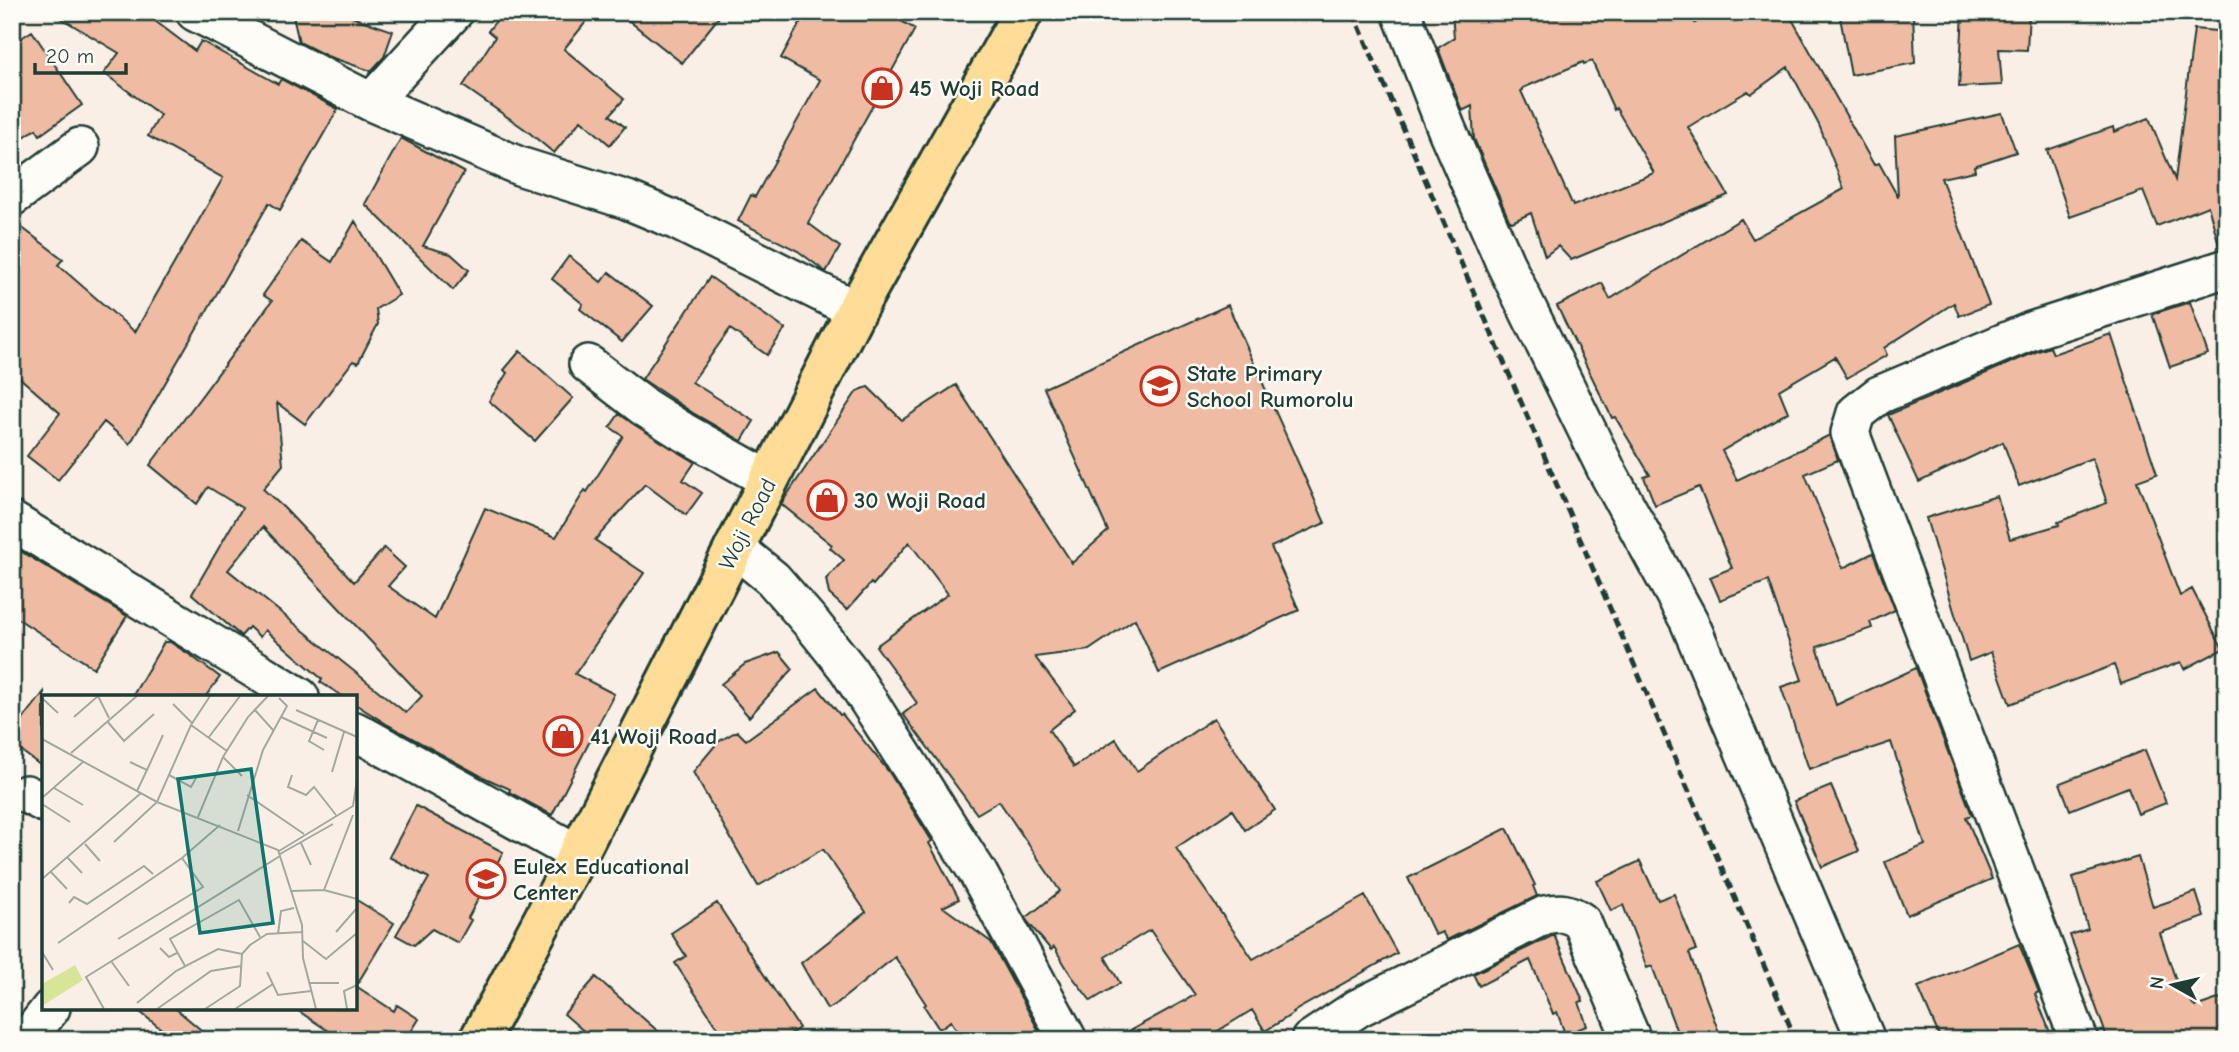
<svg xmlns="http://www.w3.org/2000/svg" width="2239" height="1052" font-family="'Comic Neue',sans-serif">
<rect width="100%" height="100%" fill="#faefe6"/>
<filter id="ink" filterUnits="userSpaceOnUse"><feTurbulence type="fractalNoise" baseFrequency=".0143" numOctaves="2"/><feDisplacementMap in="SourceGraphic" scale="14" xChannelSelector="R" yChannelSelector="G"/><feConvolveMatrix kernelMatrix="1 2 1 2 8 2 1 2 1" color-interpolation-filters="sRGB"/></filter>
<g filter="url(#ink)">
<path fill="#f0bba3" stroke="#1f3d34" stroke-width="2" fill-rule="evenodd" d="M51 12H143L195 51 201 41 278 84 281 79 338 109 280 210 269 203 130 444 104 422 58 480 27 456 60 413 12 371V220L63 259 58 265 135 332 223 178 148 136 160 115 104 73 119 53Z
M292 12H352V17L393 31 384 57 371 71 327 56 299 42Z
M503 12H594L564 49 624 99 610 115 625 127 610 145 581 120 554 153 526 130 463 86 495 37 488 31Z
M618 12H723L682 63Z
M806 12H885L915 29 808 223 840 247 826 272 798 251 738 221 751 195 755 197 820 80 781 58Z
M1452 12H1689L1695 23 1710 12H1788L1874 165 1879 163 1898 197 1895 136 2002 113 2016 152 1974 166 1975 171 1941 178 1989 305 1959 316 1954 303 1884 348 1887 355 1847 378 1835 357 1779 390 1788 412 1722 451 1737 480 1830 435 1838 460 1805 474 1843 568 1873 553 1895 610 1870 622 1872 628 1817 647 1836 705 1916 668 1972 815 1966 817 1992 879 1907 915 1885 862 1925 845 1891 742 1809 769 1781 687 1802 680 1768 581 1720 600 1710 577 1732 568 1699 487 1655 505 1644 477 1650 475 1615 417 1612 418 1557 306 1602 283 1610 299 1741 219 1753 239 1844 189 1819 125 1788 67 1751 94 1748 91 1688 127 1728 195 1571 260 1558 246 1545 256 1531 213 1512 222 1509 220 1474 139 1472 106 1462 111 1438 48 1454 38ZM1592 61 1614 110 1616 108 1654 173 1573 206 1521 91 1523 90V88L1583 62 1584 64Z
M1839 12H1913L1915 63 1851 75Z
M1963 12H2029L2027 50 1999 49 2002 85 1959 87Z
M2194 29 2227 32V247L2220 248 2208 206 2157 226 2143 191 2070 217 2047 150 2113 127 2114 132 2149 118 2175 180Z
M32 31 82 105 40 135 36 129 12 145V44Z
M401 138 464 172 423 246 451 254 469 270 453 290 365 204Z
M355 221 399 295 376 309 378 324 358 363 353 361 305 424 277 403 283 465 263 489 284 508 354 582 384 548 405 567 388 586 435 619 485 508 556 537 585 490 587 492 623 436 610 427 619 414 695 462 683 480 702 493 686 515 645 484 595 540 644 573 575 674 614 694 552 815 509 792 510 789 481 776 388 725 355 704V697H344L320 682 322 679 265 630 260 637 249 627 241 636 192 594 242 508 208 487 197 504 150 465 272 301 263 295 301 241 332 262ZM263 527 422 696 406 713 228 570Z
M569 256 601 282 609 272 653 306 622 342 580 309 583 304 552 279Z
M710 277 785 329 767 355 730 329 692 382 754 421 742 441 693 413 642 379Z
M2190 302 2208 354 2170 367 2152 314Z
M1228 305 1325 523 1271 547 1299 610 1159 673 1135 619 1089 650 1035 657 1075 709 1049 730 1074 767 1116 739 1137 771 1214 718 1275 810 1245 830 1232 810 1176 848 1253 959 1365 896 1397 953 1293 1012 1294 1013 1265 1031 1252 1010 1203 1040H1113L1195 995 1150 930 1105 957 1120 983 1091 1001 1071 975 1054 947 1051 950 1027 921 1026 918 1060 891 999 801 977 814 903 714 917 703 876 646 948 594 909 542 873 585 871 583 847 610 829 594 826 579 844 560 830 548 832 545 781 504 857 391 868 387 902 420 956 385 1072 563 1108 531 1044 388Z
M2111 334 2157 474 2137 481 2180 596 2192 589 2223 649 2185 669 2181 662 2121 684 2114 665 2010 704 1991 652 1969 661 1926 518 1997 496 2010 539 2059 525 2058 522 2107 503 2092 458 2019 486 2003 442 1919 482 1888 415 2038 351 2050 347 2053 354Z
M520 351 573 398 535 441 489 401 507 373 504 370Z
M12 546 127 616 94 668 12 615Z
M164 642H170L190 655 220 677 205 697H132Z
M779 652 793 669 749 717 721 684 745 664Z
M818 688 840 715 842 714 889 772 932 841 929 843 959 899 943 907 991 942 1039 1031 1025 1040H963L951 1021 939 1029 924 1006 926 1004 895 957 835 1005 827 1009 801 963 866 912 823 849 758 886 693 772 718 742 737 731 746 740Z
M44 692V768L12 744V734Z
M2145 750 2166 803 2138 814 2128 787 2070 810 2060 783Z
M1831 786 1859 851 1822 867 1794 801Z
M416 806 503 852 468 918 471 920 458 943 432 929 414 945 396 935 429 878 389 857Z
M1507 828 1535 885 1533 886 1537 896 1447 940 1442 932 1435 935 1408 878Z
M2138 857 2153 907 2196 892 2204 917 2160 933 2180 992 2187 996 2195 1007 2227 996V1040H2108L2070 935 2088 929 2073 877Z
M1640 861 1658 900 1674 894 1696 950 1689 953 1722 1040H1680L1652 966 1647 968 1623 905 1611 911 1597 881Z
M355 899 394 923 356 986 394 1011 397 1005 419 1019 406 1040H342L294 1008H355Z
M717 903 799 1028 782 1040H726L675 963 686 956 671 933Z
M1554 935 1583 1001 1579 1002 1587 1026 1565 1034 1557 1012 1553 1014 1530 960 1479 986 1473 974Z
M2019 944 2039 992 2035 994 2053 1040H1941L1918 987Z
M596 977 668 1040H594L564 1014Z
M135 1008H175L213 1040H175Z"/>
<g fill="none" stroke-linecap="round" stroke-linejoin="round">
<g stroke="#1f3d34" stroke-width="42">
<path id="minor" d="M195 12 371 102 519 166 627 200 675 220 856 310
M1401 12 1447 130 1505 263 1607 471 1689 621 1866 1040
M371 102 454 12
M12 197 80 147
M588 364 644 407 682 431 769 480
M12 521 300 697
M734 547 773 579 813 625 848 669 978 873 1068 1040
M355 731 578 854
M26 794 44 803
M26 1040 51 1008
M1310 1040 1358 1008 1545 915C1561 912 1568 912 1582 922L1632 1040
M2079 1040 1850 433 1856 413 1879 395 2031 331 2227 268"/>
</g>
<g stroke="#1f3d34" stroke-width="44">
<path id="major" d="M479 1040 578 854 856 310 1023 12"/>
</g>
<use href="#minor" stroke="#fdfcf7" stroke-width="37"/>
<use href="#major" stroke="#ffdd96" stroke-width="38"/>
<path stroke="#1f3d34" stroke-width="5" stroke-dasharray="10 5" stroke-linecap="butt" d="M1353 12 1796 1040"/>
</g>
</g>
<defs>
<g id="shop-ring" transform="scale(2.0125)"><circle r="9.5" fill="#fdfcf7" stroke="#c8321e" stroke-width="1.5"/><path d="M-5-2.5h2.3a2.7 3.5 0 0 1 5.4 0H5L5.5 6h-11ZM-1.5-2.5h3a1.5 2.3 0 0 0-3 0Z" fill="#c8321e"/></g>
<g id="school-ring" transform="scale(2.0125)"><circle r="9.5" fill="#fdfcf7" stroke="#c8321e" stroke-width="1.5"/><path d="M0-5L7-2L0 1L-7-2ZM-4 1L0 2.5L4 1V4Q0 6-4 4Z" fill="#c8321e"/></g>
</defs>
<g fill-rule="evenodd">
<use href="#shop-ring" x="882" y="88"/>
<use href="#school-ring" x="1160" y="386"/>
<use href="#shop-ring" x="827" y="500"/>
<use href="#shop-ring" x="563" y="736"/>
<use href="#school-ring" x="486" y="879"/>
</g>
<g text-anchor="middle" stroke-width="5" stroke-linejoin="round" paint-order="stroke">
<g font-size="23" font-weight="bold" fill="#1f3d34" stroke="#fdfcf7" text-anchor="start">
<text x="909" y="96">45 Woji Road</text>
<text x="1187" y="381">State Primary<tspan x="1187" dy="26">School Rumorolu</tspan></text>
<text x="854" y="508">30 Woji Road</text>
<text x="590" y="744">41 Woji Road</text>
<text x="513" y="874">Eulex Educational<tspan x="513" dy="26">Center</tspan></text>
</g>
<g font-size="23" fill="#1f3d34" stroke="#fdfcf7">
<text transform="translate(747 524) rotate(-63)" y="8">Woji Road</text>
</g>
</g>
<g transform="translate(42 695)">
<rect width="315" height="315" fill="#faefe6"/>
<path d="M33 270 41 285 0 311V289Z" fill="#d6e598"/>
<path fill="none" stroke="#a2a89f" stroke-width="2" d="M56 1 67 23M0 3 16 18M131 9 150 28M212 14 231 35M254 15 315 42M32 22 56 1M239 22 285 43M276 25 267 46 282 55M65 26 82 46 112 19M149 30 185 56M167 42 198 1M0 44 115 107 236 155 260 230 261 263 274 314M29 58 95 1M181 62 200 81M88 67 105 75 95 96M105 75 121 40M290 77 302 37M127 80 149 92 154 83M250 80 246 92 264 100 272 92 294 120M12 93 41 110M205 100 262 139M0 103 41 67M0 109 28 127M156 122 181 62 206 22 226 1M196 136 221 55 245 11 237 3M72 147 115 107 149 30 168 1M259 148 269 170M43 149 58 166M237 156 311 111 315 85M238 159 291 129M25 162 40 178M8 176 25 194M0 184 99 98M282 195 311 120M249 196 282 195 315 204M27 208 32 202 45 209 102 171 111 179M294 237 315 213M236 239 239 216 252 213M76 244 161 192 140 163M261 246 284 264 315 238M16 248 140 163 178 130M118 253 127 262 135 258M0 257 11 275M69 266 87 291M143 271 128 244 197 205 218 242M225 277 236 300 269 296M267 288H297M95 308 134 276 176 254 200 259M62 314 44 282 238 161M115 314 169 276 199 271M163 314 198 291 200 259 208 250 225 239 260 237M193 314 231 289M305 314 302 296 315 290"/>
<path fill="#0f766e" fill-opacity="0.15" stroke="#0f766e" stroke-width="3.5" d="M209 74 231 228 158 238 136 84Z"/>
<rect width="315" height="315" fill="none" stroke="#1f3d34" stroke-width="3.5"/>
</g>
<rect width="2239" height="1052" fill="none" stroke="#fdfcf7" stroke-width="42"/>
<rect x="21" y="21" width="2197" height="1010" fill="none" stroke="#1f3d34" stroke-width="2.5" filter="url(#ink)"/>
<g transform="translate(2173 985) rotate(278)" stroke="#fdfcf7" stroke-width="5" paint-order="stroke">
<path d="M0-5L12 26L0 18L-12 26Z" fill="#1f3d34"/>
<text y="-10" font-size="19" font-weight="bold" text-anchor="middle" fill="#1f3d34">N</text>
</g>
<path d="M35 63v10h91v-10" fill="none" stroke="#1f3d34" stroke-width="3.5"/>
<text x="46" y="63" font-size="21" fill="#1f3d34" stroke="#fdfcf7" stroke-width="5" paint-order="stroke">20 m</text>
</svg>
